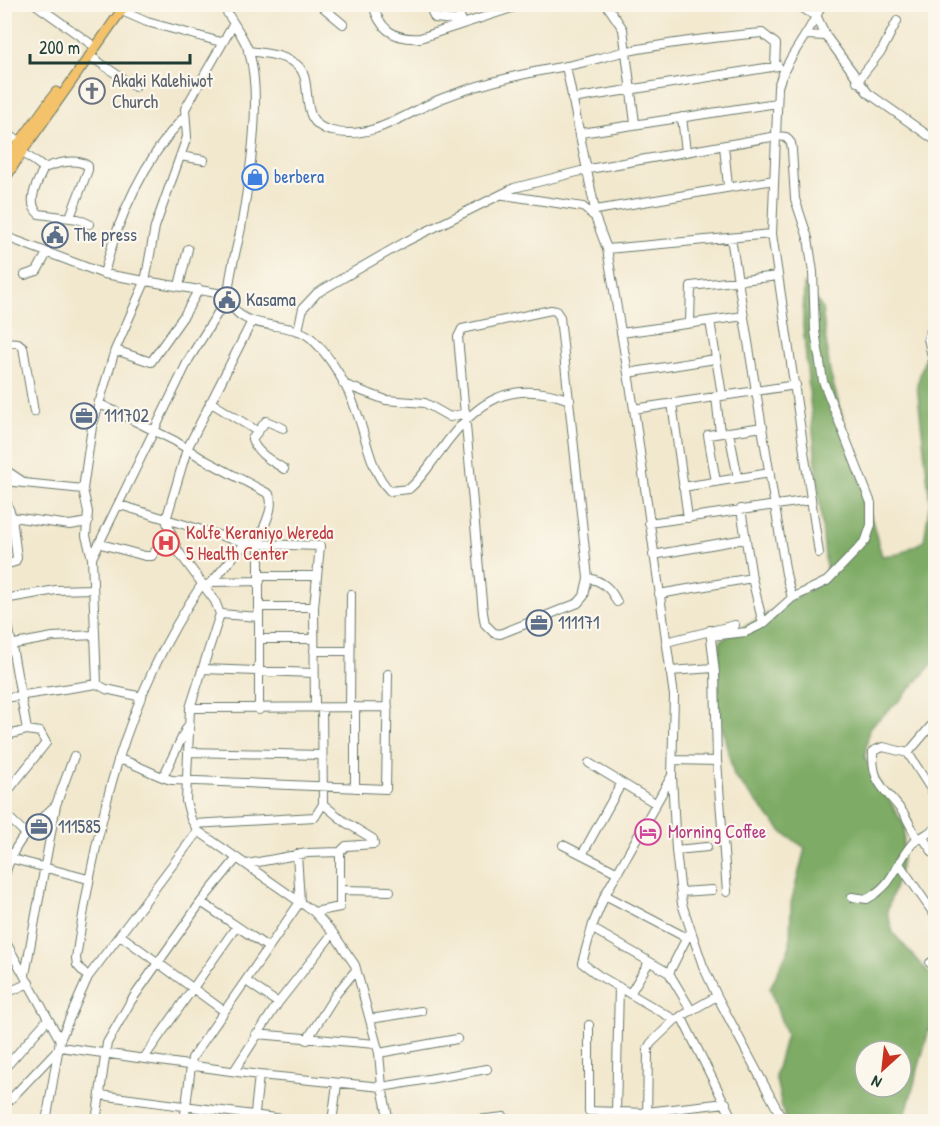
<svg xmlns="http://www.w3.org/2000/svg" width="940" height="1126" font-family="'Patrick Hand',sans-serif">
<rect width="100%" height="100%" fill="#fbf7ec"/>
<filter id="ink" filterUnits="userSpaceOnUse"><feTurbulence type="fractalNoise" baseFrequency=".0167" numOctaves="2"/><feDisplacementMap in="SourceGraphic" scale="12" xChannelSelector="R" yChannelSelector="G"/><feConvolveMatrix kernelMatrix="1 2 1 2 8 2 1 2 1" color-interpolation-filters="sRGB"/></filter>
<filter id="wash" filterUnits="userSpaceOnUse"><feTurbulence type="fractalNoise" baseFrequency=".008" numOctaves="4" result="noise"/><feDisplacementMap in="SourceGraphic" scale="24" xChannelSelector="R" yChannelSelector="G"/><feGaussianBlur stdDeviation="1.35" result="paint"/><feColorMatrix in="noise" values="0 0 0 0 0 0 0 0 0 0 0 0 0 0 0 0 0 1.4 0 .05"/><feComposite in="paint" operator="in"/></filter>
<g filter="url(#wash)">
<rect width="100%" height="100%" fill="#f2e8ce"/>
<path fill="#7eab65" stroke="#4e744c" stroke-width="1.5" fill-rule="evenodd" d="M804 284 822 308 830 373 882 556 899 554 924 541 930 502 917 385 930 342 935 337V661L900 700 869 728 865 758 905 827 901 867 887 911 893 933 935 980V1008L906 1113 914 1121H785L775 1075 786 1035 770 988 790 946 791 903 805 848 783 833 734 776 716 703 720 641 827 579 803 326ZM865 1051H901V1087H865Z"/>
</g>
<g filter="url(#ink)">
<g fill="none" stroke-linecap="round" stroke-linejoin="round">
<g stroke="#69796a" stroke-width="10">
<path id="minor" d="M35 4 91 44
M222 4C230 19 244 36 249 52 263 98 249 180 241 228 238 244 227 281 229 295 234 335 291 318 312 339 332 358 348 387 357 413 367 439 370 471 390 491L409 489C422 478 431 463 441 450 476 401 510 378 570 400
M319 4 343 24
M373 4C379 29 394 40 420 38L524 4
M436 4 432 12 435 18 462 21
M455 4 463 23
M606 4 623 29 635 123
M796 4 817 17 826 36 868 93 936 141
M122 11 147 22 221 42
M806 35 826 36
M248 51C264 53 283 55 296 64 317 80 294 123 332 131 373 141 407 112 443 98 481 83 521 74 561 67 582 64 602 57 623 52 668 43 716 37 762 33L776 44 775 66
M90 56 135 87
M566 66 595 210
M857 82 882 50 897 21
M572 99 778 66
M682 117 686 152
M581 133 777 103
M4 135 21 140
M724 146 728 186
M22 152 44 168
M180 156 204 160
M504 195 583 207 595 217 607 249 634 409 674 696 672 776 676 850 682 904 703 966 717 996 784 1122
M590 211 774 180
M70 217 88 170V166C76 157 57 163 44 168 38 181 25 203 39 214L78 219 89 224
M4 236 104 274 229 295 189 359 92 558
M731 238 786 574 792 598
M607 249 772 234
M104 274C118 217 144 160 184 117
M25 275 37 271 47 253
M179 286 188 249
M551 310 556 311 560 317 588 578 584 596 578 603 500 634 494 633 485 624 483 613 458 337 462 329Z
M936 320 928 338 936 376
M252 321 187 449 166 520 178 551 215 601 220 614 190 708 186 801 191 819 198 831 314 912 333 933 355 965 379 1053 382 1087 389 1122
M710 321 722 395
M690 322 691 286 778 276
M298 330 303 308 317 293 405 242 514 188 589 169 777 136 786 137 791 143 792 150 795 199 808 238 813 272 815 331 823 381 871 503V525L866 540 858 549 827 581 792 598 763 624 746 632 711 636
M621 333 744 316
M4 342 18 343 23 347 34 412
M115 350 151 362 185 314 199 289
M628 373 715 359
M343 384 386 400 425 403 450 417 466 413
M716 396 720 433
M210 402 257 431
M98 403 175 441 203 459 269 494C276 510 261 527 259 544V710
M672 403 688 518
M634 409 796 385
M283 428 266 421 252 439C256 453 272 461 284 469
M729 432 738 478
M4 469 22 481
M4 481 83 489
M716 482 708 435 763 427
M683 487 770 473
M4 496 12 517 17 558 15 562 4 565
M120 505 228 538 259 544 320 546 314 607 315 708
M741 509 752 578 763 624
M12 517 70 525 88 522
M649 523 811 500
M101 544 145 556H152L169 531
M819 553 772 234 778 87C787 56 810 34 822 4
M653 555 745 539
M260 576H315
M588 578C603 581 611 589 617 602
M212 582 260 581
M204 587 212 582 246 542
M659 594 752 578
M4 599 56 590 92 589
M4 602 27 730
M260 607H314
M220 614 259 617
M710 630 715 673 717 761 727 892
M259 639H314
M666 642 735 625
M4 646 53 637 95 635
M314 651H350
M204 669 314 673
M670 671 714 668
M935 675 936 676
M97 684 92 558 86 536 88 512 83 489 92 427 115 350 145 282 155 227 187 137 185 109 233 25
M4 698 97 684 106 689 142 697
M350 707 351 594
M190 708 388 707
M4 736 27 730 40 732 46 743 4 796
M188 752 321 755
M908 753 936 720
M118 760C129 759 156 777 172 780L386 789 388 674
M674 760 717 761
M589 763 655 803
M163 777 187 727
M671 777 605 895 593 924 582 963 598 975 675 1020
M355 788V707
M4 813 25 833
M194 824 315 817 323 804 322 708
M923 838 936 857
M918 840C913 831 909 822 904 814 886 788 872 787 873 751L883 747 908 753 936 797
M563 845 618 873
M676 850 707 847
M583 853 621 784
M9 858 88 879
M247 864 307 853 340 852 346 846 374 844 373 839 345 822 323 804
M900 865 936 917
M4 880C12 842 29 830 56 805
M341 890 390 891
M681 892 712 890
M605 895 687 938
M852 897 867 899C897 882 893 866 912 844 918 838 928 834 936 828
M201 902 269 948
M314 912 340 907V852
M593 929 669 973 691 1010
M120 935 224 1011
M4 939 60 1040 46 1122
M930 963 936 959
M669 973 688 935
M25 975 56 805 74 756
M88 977 77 965 76 958C97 822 123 700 202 584
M246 981 278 1003
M4 994 29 983
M630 994 649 962
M681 1016 734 1122
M370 1019 421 1011
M589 1025V1111L647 1113
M256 1034 376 1044
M60 1040 88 977 198 831
M307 1040 336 994 356 970
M379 1053 457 1039
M144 1058 236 927
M4 1069 48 1019
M234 1071 278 1003 333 933
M100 1095 306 1122
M4 1106 60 1047 259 1075 382 1087 487 1069
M646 1112 726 1103
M616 1113 619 987
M96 1122 107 1043 131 1001 201 902 237 858
M184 1122 192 1058 300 902 297 854
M254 1122 259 1075
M332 1122 337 1084
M460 1122 504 1117
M647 1122 648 1048 651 1043 675 1020 717 996"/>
</g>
<g stroke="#69796a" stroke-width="11">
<path id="major" d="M4 164 56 92
M4 181 22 152 126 4"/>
</g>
<use href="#minor" stroke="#fff" stroke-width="8"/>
<use href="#major" stroke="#f3c26a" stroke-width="9"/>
</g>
</g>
<defs>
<g id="church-ring" transform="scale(1.35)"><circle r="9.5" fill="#fbf7ec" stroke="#6b7280" stroke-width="1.5"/><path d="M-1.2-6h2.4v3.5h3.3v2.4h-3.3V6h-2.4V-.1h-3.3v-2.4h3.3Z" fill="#6b7280"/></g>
<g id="shop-ring" transform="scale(1.35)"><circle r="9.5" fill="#fbf7ec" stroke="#3f7fe0" stroke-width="1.5"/><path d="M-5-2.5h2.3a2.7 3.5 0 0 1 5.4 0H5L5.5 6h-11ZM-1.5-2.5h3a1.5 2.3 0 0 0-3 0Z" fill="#3f7fe0"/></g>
<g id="civic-ring" transform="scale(1.35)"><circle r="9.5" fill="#fbf7ec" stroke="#5c6f8a" stroke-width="1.5"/><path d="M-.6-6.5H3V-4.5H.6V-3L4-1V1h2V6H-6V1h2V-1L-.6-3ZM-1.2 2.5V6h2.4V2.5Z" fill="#5c6f8a"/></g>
<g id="office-ring" transform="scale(1.35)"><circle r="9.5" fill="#fbf7ec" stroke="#5c6f8a" stroke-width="1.5"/><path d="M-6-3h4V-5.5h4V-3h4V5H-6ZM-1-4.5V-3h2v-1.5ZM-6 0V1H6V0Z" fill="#5c6f8a"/></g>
<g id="hospital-ring" transform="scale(1.35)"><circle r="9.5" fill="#fbf7ec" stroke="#e0444e" stroke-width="1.5"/><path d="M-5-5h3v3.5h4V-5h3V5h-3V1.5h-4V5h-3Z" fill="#e0444e"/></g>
<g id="hotel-ring" transform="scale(1.35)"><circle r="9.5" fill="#fbf7ec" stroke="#d1479c" stroke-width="1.5"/><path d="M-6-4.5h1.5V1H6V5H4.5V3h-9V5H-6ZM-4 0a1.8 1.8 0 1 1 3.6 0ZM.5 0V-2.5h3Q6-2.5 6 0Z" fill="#d1479c"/></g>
</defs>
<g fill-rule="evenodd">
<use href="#church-ring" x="92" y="91"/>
<use href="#shop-ring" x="255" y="177"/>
<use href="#civic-ring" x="55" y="235"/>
<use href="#civic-ring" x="227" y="300"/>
<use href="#office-ring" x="84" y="416"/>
<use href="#hospital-ring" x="166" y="543"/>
<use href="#office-ring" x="539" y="623"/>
<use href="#office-ring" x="39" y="827"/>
<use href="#hotel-ring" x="648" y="832"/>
</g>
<g text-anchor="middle" stroke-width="4.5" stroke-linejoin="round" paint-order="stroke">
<g font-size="18" fill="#5b616d" stroke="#fbf7ec" text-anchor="start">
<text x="112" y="87">Akaki Kalehiwot<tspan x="112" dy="21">Church</tspan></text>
</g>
<g font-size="18" fill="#366cbe" stroke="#fbf7ec" text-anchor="start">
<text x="274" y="183">berbera</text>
</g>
<g font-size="18" fill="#4e5e75" stroke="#fbf7ec" text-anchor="start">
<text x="74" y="241">The press</text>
<text x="246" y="306">Kasama</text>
<text x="104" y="422">111702</text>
<text x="558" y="629">111171</text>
<text x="58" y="833">111585</text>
</g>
<g font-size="18" fill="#be3a42" stroke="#fbf7ec" text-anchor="start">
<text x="186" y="539">Kolfe Keraniyo Wereda<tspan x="186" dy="21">5 Health Center</tspan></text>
</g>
<g font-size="18" fill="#b23c85" stroke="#fbf7ec" text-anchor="start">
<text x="668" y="838">Morning Coffee</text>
</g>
</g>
<rect width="940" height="1126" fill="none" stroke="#fbf7ec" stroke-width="24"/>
<g transform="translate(883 1069) rotate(207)"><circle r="28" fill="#fbf7ec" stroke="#a3ada2" stroke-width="1.5"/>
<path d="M0-4.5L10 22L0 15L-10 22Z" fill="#c8321e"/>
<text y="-9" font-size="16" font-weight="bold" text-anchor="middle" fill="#1f3d34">N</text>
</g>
<path d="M30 54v9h160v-9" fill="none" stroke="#1f3d34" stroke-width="3"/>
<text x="39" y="54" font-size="18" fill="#1f3d34" stroke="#fbf7ec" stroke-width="4.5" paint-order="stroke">200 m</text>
</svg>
